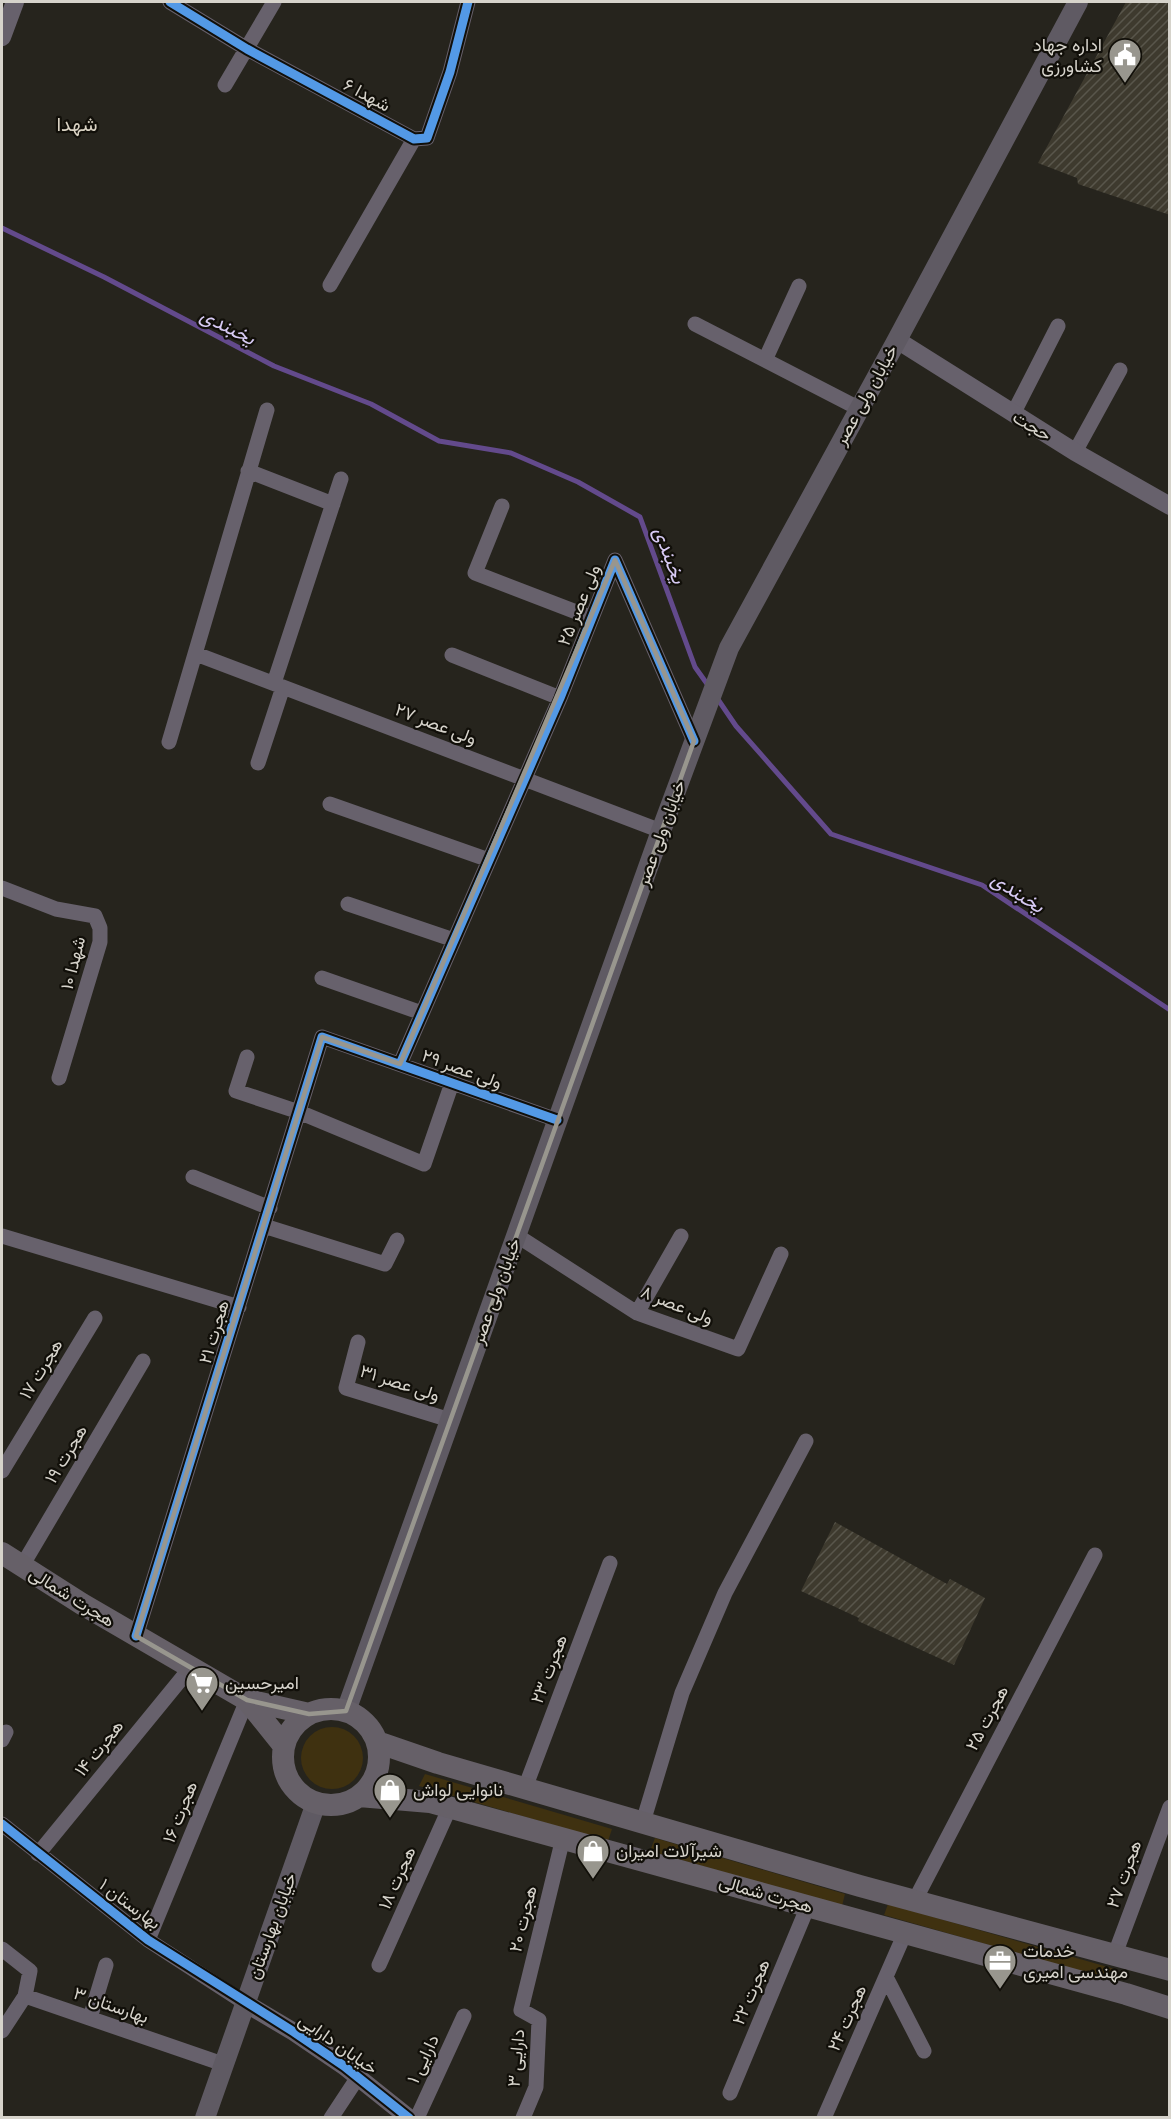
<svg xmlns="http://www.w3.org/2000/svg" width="1171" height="2119" font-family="Roboto,Vazirmatn,sans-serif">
<defs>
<pattern id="building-hatch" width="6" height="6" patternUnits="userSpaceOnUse" patternTransform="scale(1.5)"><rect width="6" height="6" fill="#3e3a2e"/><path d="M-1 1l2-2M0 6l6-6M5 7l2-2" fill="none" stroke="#59564b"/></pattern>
</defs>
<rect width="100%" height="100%" fill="#26241d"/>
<path fill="#3f3110" d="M301 1758a31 31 0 1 1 62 0a31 31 0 1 1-62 0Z
M425 1774 612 1829 608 1841 419 1786Z
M655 1838 845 1894 842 1906 650 1851Z
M888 1904 1115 1969 1112 1980 884 1915Z"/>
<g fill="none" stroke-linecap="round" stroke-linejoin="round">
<path stroke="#634a8c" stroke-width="5" d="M2 228 104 277 274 366 371 404 439 441 511 453 578 482 640 517 695 667 710 688
M717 698 736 726 831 834 982 885 1170 1010"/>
</g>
<path fill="url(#building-hatch)" d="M1126 2H1163L1170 4V215L1078 184 1077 178 1038 163Z
M835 1522 947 1584 950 1579 985 1598 954 1665 858 1621 859 1618 801 1591Z"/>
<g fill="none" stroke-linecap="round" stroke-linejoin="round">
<path stroke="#67616c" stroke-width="15" d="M170 2 247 49 414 139 427 138 450 72 468 2
M225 85 274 2
M330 285 414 139
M695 324 858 408
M765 360 799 286
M1013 414 1058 326
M1075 452 1120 370
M248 471 333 504
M502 506 475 573 592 618
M196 654 661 831
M452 655 560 698
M274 683 341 479
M169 742 267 410
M258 763 283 687
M330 804 489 860
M2 888 56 909 95 916 100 928V942L59 1078
M348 904 454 940
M322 978 422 1013
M247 1057 236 1091 299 1112 424 1164 452 1083
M400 1064 560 698 615 560 694 741
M193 1177 270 1208
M264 1226 385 1264 397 1240
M516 1235 637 1313 738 1349 781 1254
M2 1236 239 1307
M637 1313 681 1236
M358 1342 346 1388 450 1420
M2 1471 95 1318
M22 1566 143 1361
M136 1636 322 1037 557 1120
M2 1740 6 1732
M525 1788 610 1563
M643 1822 682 1693 725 1593 806 1441
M2 1824 148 1940 245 2003
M38 1854 191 1667
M915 1900 1095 1555
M148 1940 247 1700
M2 1949 30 1971 25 1996
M1115 1954 1170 1807
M379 1965 450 1807
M886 1977 924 2051
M90 2018 106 1965
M2 2031 25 1996 223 2064
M730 2093 808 1906
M331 2118 358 2077
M417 2118 464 2016
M523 2118 536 2087 539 2020 521 2010 563 1838
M824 2118 905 1933"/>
<path stroke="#67616c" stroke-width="18" d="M2 37 15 2
M897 340 1075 452 1170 506
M245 2003 294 2032 344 2066 409 2118"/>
<path stroke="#5f5a63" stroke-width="20" d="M346 1711 661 831 729 648 897 340 1078 2
M205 2118 316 1803"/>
<path stroke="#666068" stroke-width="22" d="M2 1553 82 1604 247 1700 284 1746
M247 1700 309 1714
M283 1757a48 48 0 1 1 96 0a48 48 0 1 1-96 0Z
M377 1742 438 1763 860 1886 1170 1970
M359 1796 430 1802 1126 1994 1170 2008"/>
<g stroke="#110f09" stroke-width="13">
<path id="cycleway" d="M170 2 247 49 414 139 427 138 450 72 468 2
M400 1064 560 698 615 560 694 741
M136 1636 322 1037 557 1120
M2 1824 148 1940 294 2032 344 2066 409 2118"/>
</g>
<use href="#cycleway" stroke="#5399e6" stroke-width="9"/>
</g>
<path fill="none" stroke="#98968e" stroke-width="4.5" stroke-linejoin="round" d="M615 560 694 741 346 1711 309 1714 247 1700 136 1636 322 1037 400 1064Z"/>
<defs>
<g id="civic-pin" transform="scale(1.725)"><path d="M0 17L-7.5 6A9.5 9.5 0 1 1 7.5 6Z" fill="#98968e" stroke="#110f09"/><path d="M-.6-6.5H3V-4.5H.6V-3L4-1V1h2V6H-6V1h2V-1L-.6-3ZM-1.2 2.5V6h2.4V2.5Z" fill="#fff"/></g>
<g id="supermarket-pin" transform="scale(1.725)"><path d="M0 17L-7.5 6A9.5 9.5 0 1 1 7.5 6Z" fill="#98968e" stroke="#110f09"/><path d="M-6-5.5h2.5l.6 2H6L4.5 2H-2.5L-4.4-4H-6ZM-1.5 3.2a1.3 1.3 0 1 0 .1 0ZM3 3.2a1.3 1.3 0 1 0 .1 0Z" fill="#fff"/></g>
<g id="shop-pin" transform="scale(1.725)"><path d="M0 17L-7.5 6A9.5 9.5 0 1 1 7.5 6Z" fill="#98968e" stroke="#110f09"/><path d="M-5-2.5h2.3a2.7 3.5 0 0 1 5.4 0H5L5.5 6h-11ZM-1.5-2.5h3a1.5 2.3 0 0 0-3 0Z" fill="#fff"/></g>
<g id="office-pin" transform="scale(1.725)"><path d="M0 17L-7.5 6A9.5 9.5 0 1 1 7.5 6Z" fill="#98968e" stroke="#110f09"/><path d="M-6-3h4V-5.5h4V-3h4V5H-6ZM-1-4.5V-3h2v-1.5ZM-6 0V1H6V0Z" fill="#fff"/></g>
</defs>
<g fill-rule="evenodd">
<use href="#civic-pin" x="1125" y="55"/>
<use href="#supermarket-pin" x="202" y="1683"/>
<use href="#shop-pin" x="390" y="1790"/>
<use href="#shop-pin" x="593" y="1851"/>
<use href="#office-pin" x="1000" y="1961"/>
</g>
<g text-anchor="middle" stroke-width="4.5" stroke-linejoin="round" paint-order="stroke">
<g font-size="18" fill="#d6d3cb" stroke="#110f09" text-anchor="start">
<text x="1102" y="51" text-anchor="end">اداره جهاد<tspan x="1102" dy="21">کشاورزی</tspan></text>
<text x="225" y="1689">امیرحسین</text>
<text x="413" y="1796">نانوایی لواش</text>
<text x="616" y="1857">شیرآلات امیران</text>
<text x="1023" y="1957">خدمات<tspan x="1023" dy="21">مهندسی امیری</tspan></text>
</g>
<g font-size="18" fill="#d6d3cb" stroke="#110f09">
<text transform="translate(367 95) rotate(28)" y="6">شهدا ۶</text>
<text transform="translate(866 395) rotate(-61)" y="6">خیابان ولی عصر</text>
<text transform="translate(1032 426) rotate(31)" y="6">حجت</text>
<text transform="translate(579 605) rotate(-68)" y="6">ولی عصر ۲۵</text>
<text transform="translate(436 724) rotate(21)" y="6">ولی عصر ۲۷</text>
<text transform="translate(661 833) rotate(-70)" y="6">خیابان ولی عصر</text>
<text transform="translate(73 963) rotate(-76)" y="6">شهدا ۱۰</text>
<text transform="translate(462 1069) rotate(20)" y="6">ولی عصر ۲۹</text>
<text transform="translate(496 1291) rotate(-70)" y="6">خیابان ولی عصر</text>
<text transform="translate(677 1305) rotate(22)" y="6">ولی عصر ۸</text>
<text transform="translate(214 1332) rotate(-73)" y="6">هجرت ۲۱</text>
<text transform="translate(41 1369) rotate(-59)" y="6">هجرت ۱۷</text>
<text transform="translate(400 1383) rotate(18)" y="6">ولی عصر ۳۱</text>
<text transform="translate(66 1454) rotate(-59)" y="6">هجرت ۱۹</text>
<text transform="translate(72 1597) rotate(32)" y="6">هجرت شمالی</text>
<text transform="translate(549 1669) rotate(-69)" y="6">هجرت ۲۳</text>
<text transform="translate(987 1718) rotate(-62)" y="6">هجرت ۲۵</text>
<text transform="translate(99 1748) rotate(-51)" y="6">هجرت ۱۴</text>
<text transform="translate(180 1812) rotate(-68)" y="6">هجرت ۱۶</text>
<text transform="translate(1124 1874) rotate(-70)" y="6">هجرت ۲۷</text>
<text transform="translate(397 1878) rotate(-66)" y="6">هجرت ۱۸</text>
<text transform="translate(766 1894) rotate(16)" y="6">هجرت شمالی</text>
<text transform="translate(130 1904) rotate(37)" y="6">بهارستان ۱</text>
<text transform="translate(523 1919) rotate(-76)" y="6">هجرت ۲۰</text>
<text transform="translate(272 1926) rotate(-70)" y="6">خیابان بهارستان</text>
<text transform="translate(751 1992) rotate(-67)" y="6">هجرت ۲۲</text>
<text transform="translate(111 2005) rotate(19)" y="6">بهارستان ۳</text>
<text transform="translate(847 2018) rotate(-66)" y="6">هجرت ۲۴</text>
<text transform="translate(338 2044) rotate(35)" y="6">خیابان دارایی</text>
<text transform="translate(516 2058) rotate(-85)" y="6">دارایی ۳</text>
<text transform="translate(423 2059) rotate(-65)" y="6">دارایی ۱</text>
</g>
<g font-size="20" fill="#d9d2c3" stroke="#110f09">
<text x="77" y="131">شهدا</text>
</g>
<g font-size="20" font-style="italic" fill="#d8cbf5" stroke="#110f09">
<text transform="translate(228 326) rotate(27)" y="7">یخبندی</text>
<text transform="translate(670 555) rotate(70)" y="7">یخبندی</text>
<text transform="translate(1018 892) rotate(33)" y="7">یخبندی</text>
</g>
</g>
<rect width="1171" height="2119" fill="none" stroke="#d6d3cb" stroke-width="6"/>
</svg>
